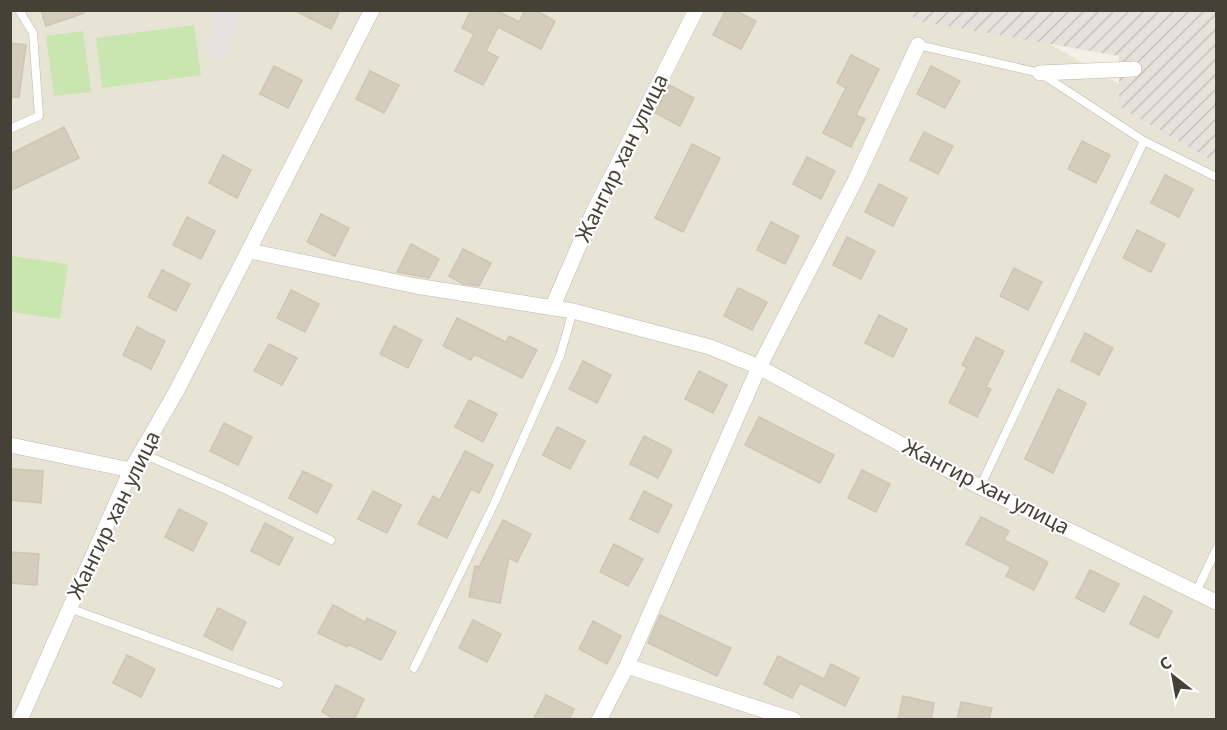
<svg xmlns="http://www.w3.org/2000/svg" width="1227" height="730" font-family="'Noto Sans',sans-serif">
<defs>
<pattern id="industrial-furrows" width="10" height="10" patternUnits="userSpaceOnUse" patternTransform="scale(1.5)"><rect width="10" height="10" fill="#e5e2dc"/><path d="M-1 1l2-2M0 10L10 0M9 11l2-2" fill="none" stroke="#c6c3bd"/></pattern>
</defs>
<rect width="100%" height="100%" fill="#f3f1e7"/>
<path fill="#e7e3d5" d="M10 11H992L1216 139V719H11Z"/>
<path fill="url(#industrial-furrows)" d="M913 11H1216V163L1119 106V56L913 20Z"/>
<path fill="#c9e6b1" d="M194 25 201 75 102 88 96 38Z
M83 31 91 92 54 96 46 36Z
M11 256 68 264 60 319 11 312Z"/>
<path fill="#e4e3df" d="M212 11H243L223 60 208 54Z"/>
<path fill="#d4cdbd" stroke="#cfc6b0" stroke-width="1.5" d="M41 10H84V13L46 26Z
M294 10H340L331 29Z
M471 10H496L519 22 525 10H535L555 21 541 49 498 27 486 51 498 57 483 85 455 71 474 34 462 28Z
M726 10H734L756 21 741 49 713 35Z
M10 43 26 45 19 97H10Z
M851 55 879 69 856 115 865 119 851 147 823 133 846 88 837 83Z
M274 66 302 80 288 108 260 94Z
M931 66 960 81 945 108 917 94Z
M370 71 399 85 384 113 356 99Z
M669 85 694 98 680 126 655 113Z
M64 127 79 158 10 191V154Z
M924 132 953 146 938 174 910 160Z
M1082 141 1110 155 1096 183 1068 169Z
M692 144 720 158 683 232 655 218Z
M223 155 251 170 237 198 209 183Z
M807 157 835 171 821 199 793 184Z
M1165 175 1193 189 1179 217 1151 203Z
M879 184 907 198 893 226 865 212Z
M321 214 349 228 335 256 307 242Z
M187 217 215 231 201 259 173 245Z
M771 222 799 236 785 264 757 250Z
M1137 230 1165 244 1151 272 1123 258Z
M847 237 875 251 861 279 833 265Z
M411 244 439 259 429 278 397 272Z
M463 249 491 263 479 286 463 284 449 276Z
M1014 268 1042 282 1028 310 1000 296Z
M162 270 190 284 176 311 148 297Z
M738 288 767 302 752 330 724 316Z
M291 290 319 304 305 332 277 318Z
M879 315 907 329 893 357 865 343Z
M457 318 506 342 509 336 537 350 522 378 474 354 471 360 443 346Z
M394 326 422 340 408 368 380 354Z
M137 327 165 341 151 369 123 355Z
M1085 333 1113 348 1099 375 1071 361Z
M976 337 1004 351 986 387 991 389 977 417 949 403 967 367 962 365Z
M269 344 297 358 282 385 254 371Z
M583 361 611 375 597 403 569 389Z
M699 371 727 385 713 413 685 399Z
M1058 389 1086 403 1053 473 1025 459Z
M469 400 497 414 483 442 455 427Z
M759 417 834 455 820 483 745 445Z
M224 423 252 437 238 465 210 451Z
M557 427 585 441 570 469 543 455Z
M644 436 672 450 658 478 630 464Z
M465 451 493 465 479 493 471 489 447 538 418 524 433 496 440 500Z
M12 469 43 471 41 503 10 500Z
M862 470 890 484 876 512 848 498Z
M303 471 332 485 317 513 289 498Z
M373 491 401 505 387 533 358 519Z
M644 491 672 505 658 533 630 519Z
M179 509 207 523 193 551 165 537Z
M981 517 1009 531 1004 540 1048 562 1034 590 1006 576 1011 567 966 544Z
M503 520 531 534 517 562 509 558 500 603 469 597 475 566 479 567Z
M265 523 293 538 279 565 251 551Z
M614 544 643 559 628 586 600 572Z
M10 552 39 554 37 585 10 583Z
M1090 570 1119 584 1104 612 1076 598Z
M1144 596 1172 611 1158 638 1130 624Z
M333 605 365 622 367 618 396 632 381 660 348 644 347 647 318 633Z
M218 608 246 622 232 650 204 636Z
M660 615 731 648 717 676 648 643Z
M473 620 501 634 487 662 459 648Z
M593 621 621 636 607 664 579 649Z
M127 655 155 669 141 697 113 683Z
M778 656 824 679 831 664 859 678 845 706 800 683 792 698 764 684Z
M336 685 364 699 354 720H336L322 712Z
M546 695 574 709 569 720H533Z
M903 696 934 703 931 720H898Z
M961 702 992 708 989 720H957Z"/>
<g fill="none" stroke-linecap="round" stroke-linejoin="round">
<g stroke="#beb9aa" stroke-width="9">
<path id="lane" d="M918 45 1040 73 1144 141 1216 177
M10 129 39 116 33 33 19 10
M141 453 222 488 331 540
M980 487 1144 141
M1196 592 1216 550
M69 608 279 684
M414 668 494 504 560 356 573 311"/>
</g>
<g stroke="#beb9aa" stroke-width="16">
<path id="street" d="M1040 73 1134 69
M250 251 416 286 573 311 710 347 759 367 980 487 1216 602
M552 308 594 211 696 10
M10 445 131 470
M627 666 794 720
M20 720 131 470 176 392 372 10
M599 720 627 666 759 367 855 181 918 45"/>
</g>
<use href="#lane" stroke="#fff" stroke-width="8"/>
<use href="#street" stroke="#fff" stroke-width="15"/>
</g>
<g text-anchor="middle" stroke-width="4.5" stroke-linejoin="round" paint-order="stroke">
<g font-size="21" fill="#464136" stroke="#fff">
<text transform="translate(622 158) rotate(-64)" y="7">Жангир хан улица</text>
<text transform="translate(986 487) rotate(27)" y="7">Жангир хан улица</text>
<text transform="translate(114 515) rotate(-64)" y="7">Жангир хан улица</text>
</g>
</g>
<rect width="1227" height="730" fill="none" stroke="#464136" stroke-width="24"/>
<g transform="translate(1173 676) rotate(329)" stroke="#ffffff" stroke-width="4.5" paint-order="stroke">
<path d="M0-4.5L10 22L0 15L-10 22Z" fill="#464136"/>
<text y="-9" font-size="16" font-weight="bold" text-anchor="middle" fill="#464136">С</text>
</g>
</svg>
